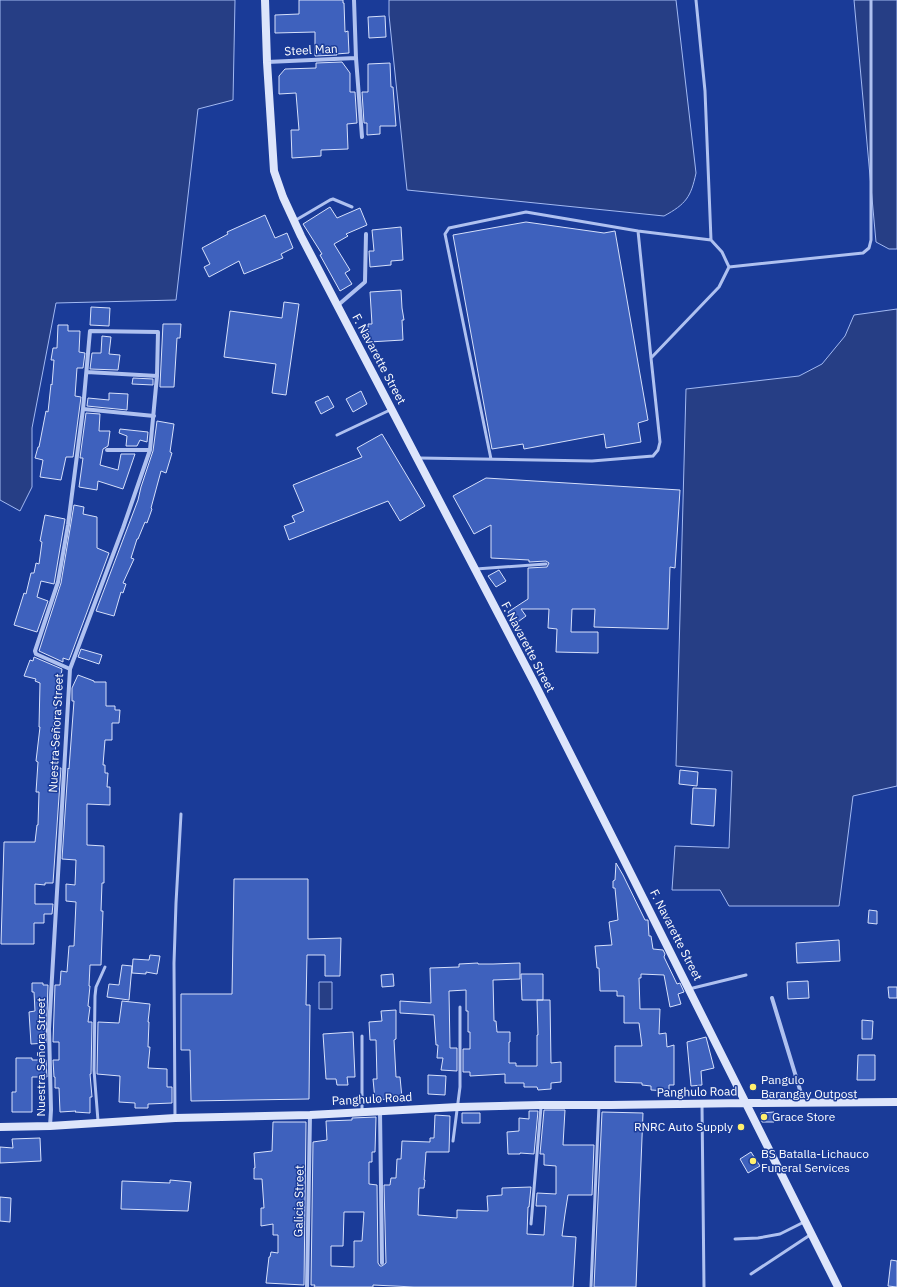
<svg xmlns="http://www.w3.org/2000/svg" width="897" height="1287" font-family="'IBM Plex Sans',sans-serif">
<rect width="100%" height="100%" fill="#1a3b98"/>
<path fill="#263e85" stroke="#a2b9f2" d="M0 0H235L233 100 198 109 176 300 56 303 32 428V487L20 511 0 500Z
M389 0H676L696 173C691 197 686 204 664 216L407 190 389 15Z
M854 0H897V249H889L876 242Z
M897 309V786L853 796 839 906H729L720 890H672L675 846 729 848 732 771 676 766 686 389 799 376 822 364 845 336 854 315Z
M319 982H332V1009H319Z"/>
<path fill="#3e61bd" stroke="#d6e0fb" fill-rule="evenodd" d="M299 0H343V3H344L345 32 348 31 349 53 336 54 337 55 315 56V32L275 33V15L299 14Z
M385 16 386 37 369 38 368 17Z
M342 62 350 73V92H355L357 123 347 124 348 149 321 150V156L292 158 291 130H299L296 93 279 94V76L285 69 316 68V63Z
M390 63 391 87H393L396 126H380V134L367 135V123H364L362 92H368V64Z
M330 207 337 218 360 208 367 225 346 234 348 236 334 244 350 270 345 273 352 284 340 291 320 255 322 254 303 224Z
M265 215 275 238 287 233 293 248 281 254 283 258 244 274 239 261 209 277 204 267 210 264 202 248 228 234 227 232Z
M526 222 604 233 615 231 648 420 638 423 641 442 606 448 604 434 524 449 523 444 492 449 453 235Z
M401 227 403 260 391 261V265L370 267 369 251H374L372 230Z
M401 290 402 308 404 320H402L403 340 369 342 368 324H372L370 292Z
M284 302 299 304 286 395 272 393 276 364 224 357 230 311 282 318Z
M91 307 110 308 109 326 90 325Z
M163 324H181L180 338H177L174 387H160V385Z
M58 325H68V331H80L79 352 85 353 83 368H77L75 396 81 397 73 457H66L61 480 40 477 43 460 35 458 38 447H39L46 411 48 412 51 384 52 385 54 360H51L53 348H57Z
M102 336 111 337 109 354 120 355 118 370 90 369 92 353H101Z
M133 378 153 379V385L132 384Z
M361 391 367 404 353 412 346 399Z
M109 393 128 394 127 410 87 406 88 398 109 400Z
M328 396 334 407 321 414 315 402Z
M86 413 100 414 99 431H110L108 446 103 449 100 465 118 470 121 454H135L123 489 98 481 97 490 79 487 83 458H80Z
M157 421 174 424 170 452 172 453 166 473 161 471 151 508 152 509 147 523 145 522 138 539H137L131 558 134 559 123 583 126 584 123 593 121 592 114 616 96 611 138 500 141 487 153 451Z
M120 429 148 432 147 442 140 440 137 446H126L127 436 119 433Z
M382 434 425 506 400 521 388 501 289 540 284 526 295 522 292 516 304 511 293 485 362 457 357 448Z
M486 478 680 490 675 568 670 567 668 629 594 627 595 609H572L571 632H598V653L556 652 557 629 548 628 549 609H521L526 616 515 624 508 612 528 599V568L547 567 549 563 546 561 529 562V560L491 558V525L474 534 453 496Z
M74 505 84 507 83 514 97 517V548L109 553 71 655 69 660 63 658V662L39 651 61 583Z
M45 515 65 519 54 584 41 581 37 597 48 601 37 632 14 625 24 593 26 594 31 573H34L36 563 39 564 42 542 40 541Z
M499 570 506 581 496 587 488 576Z
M81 649 102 655 99 664 78 657Z
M34 657 62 669 53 729 56 730 55 768H61L53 883H45V885L35 884V904H53L52 914H44V923H34V944H1L4 842H35L37 825H38L39 792H36L38 762 36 761 40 727H39L40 683 35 681 36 679 24 676 30 660 33 661Z
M78 675 94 681V682H106V706H115V710H120L119 723H112V740H105L103 765H105V773H108L107 787H110V805L87 804V845L104 846V883H102L101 911H103L101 965H90L89 986H90L88 1006 90 1007 88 1022H92L91 1074H90L92 1097H90V1113L75 1112 76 1111 60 1112 59 1088H55V1077H54L53 1060H59V1042H53L55 985H60L61 971 67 972 69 946H74L76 902 66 901V884L75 885 76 860 62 859 68 768 69 769 74 701H72V688Z
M680 770 698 772 697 786 679 784Z
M693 788 716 789 714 826 691 824Z
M616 863 623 875 645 920H648L649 936H651L653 949 663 950 665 954 664 957 677 984 680 983 684 992 678 994 681 1004 670 1007 664 975 641 974V978H639L640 1009H660L659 1034 666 1033 667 1047 674 1045V1085H669V1091L651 1090V1086L642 1085V1083L615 1082V1046H642L639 1023H624V996H617V991H600L599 968H597L595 946 612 945 609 922 618 920 615 888H613V881L615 880Z
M234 879H308V939L341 938 340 976H325V955H307L306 1005H310L309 1099 191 1101 190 1050H181V994H232Z
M869 910 877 911V924L868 923Z
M839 940 840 961 797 963 796 943Z
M150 955 160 956 157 974 146 972V974L132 973 133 959 149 960Z
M478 963V964H493L520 963V979L493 980 494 1021H496L497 1032H510V1042H509V1063H516V1066H537V1035H538L537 1000H550L551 1063 561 1062V1082L551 1083V1089L538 1090 537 1087H524V1083H505V1074L470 1076V1072H463V1049H470V1032H468V1011H466V990L449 991 450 1048H457V1071L441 1070 443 1058H437L438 1045H436L434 1015 400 1013V1001L431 1003 430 968 459 967V964Z
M122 965 132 966 129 1000 107 997 109 984 119 985Z
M393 974 394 986 382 987 381 975Z
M521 974H543V1000H522Z
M808 981 809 998 788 999 787 982Z
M32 983H43V985H48L46 1043 31 1044 29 1012 35 1011 34 992H32Z
M888 987H897V998H889Z
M122 1001 150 1004 148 1022H149L148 1047H150L148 1068 167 1069V1087H172V1103L148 1104V1108H135V1103L119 1102 120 1076 97 1074 98 1022 119 1023Z
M396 1010V1039L394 1040 396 1077H400L402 1098 375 1100 373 1079H377L376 1040H370L369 1022 382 1021 381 1011Z
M862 1020 873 1021 872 1039H862Z
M353 1032 355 1077H347L348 1085H337L336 1079H326L323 1034Z
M706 1037 714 1068 701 1071 702 1085 691 1086 687 1042Z
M858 1055H875V1080H857Z
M16 1058H32V1060H46L47 1077H32V1112H12V1092H16Z
M428 1075 446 1076 445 1095 428 1094Z
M544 1110H565L563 1145H594L592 1195H568L565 1214 562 1236 576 1237 573 1287H414L373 1285V1287H314L315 1285H311L313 1142 327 1140 326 1121 352 1120V1118L376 1117 375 1152H372V1162H369V1184L377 1185 378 1263 380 1266H382L386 1263 384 1185H390L391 1178H396L397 1159H401L402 1141 430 1142V1138H434L435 1115 450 1116 449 1152H426L424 1180H425L424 1188H419L418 1215 457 1218V1210L488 1211 487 1196 502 1195V1188L531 1187 529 1207H528L527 1234 544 1235 546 1206H536L537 1193 556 1194V1166L544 1165V1154H540ZM344 1212H364L362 1241H354V1267L331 1266V1246H343Z
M529 1111H538L534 1154 520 1153V1154H508L507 1132 519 1131V1118L529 1119Z
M602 1112 643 1113 636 1287H594Z
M774 1112V1122H762L761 1113Z
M462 1113H480V1123H462Z
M273 1122H306L304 1285 266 1283 269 1257H270L271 1252 278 1253V1235H273V1224L261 1226V1208H264L262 1179H254V1168H255L254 1153 272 1151Z
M40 1138 41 1161 0 1163V1147L13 1148 12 1139Z
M751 1152 760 1166 748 1173 740 1159Z
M170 1180 191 1182 188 1211 121 1209 122 1181 170 1183Z
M0 1197 11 1198 10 1222 0 1221Z
M891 1260 897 1261V1287L888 1286Z"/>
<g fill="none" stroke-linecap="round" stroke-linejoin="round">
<path stroke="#afc1f0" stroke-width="3" d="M696 0 705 91 711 240 722 252 729 267
M296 220 330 200 333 199 352 207
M638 231 711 240
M729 267 863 253 869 248 871 240V0
M337 435 390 410
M419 458 592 461 653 456 658 450 660 442 651 358 719 287 729 267
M491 459 445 234 449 228 526 212 638 231 651 358
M476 569 546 564
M689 989 746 975
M362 1036V1110
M702 1105 704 1287
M175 1118 174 963 176 903 181 814
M98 1121 94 1070 95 996 96 987 105 967
M453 1141 460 1087V1007
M531 1224 541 1107
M735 1239 758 1238 780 1234 804 1222
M751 1274 810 1235
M591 1287 599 1105"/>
<path stroke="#afc1f0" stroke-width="4" d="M354 0 356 58 362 137
M267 62 356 58
M337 306 365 282 366 234
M87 372 157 376
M83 409 154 416
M107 450H150
M772 998 804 1103
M380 1111 382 1263
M50 1126 51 1110 49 1029 70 669 123 528 150 450 157 376 158 332 90 331 83 409 68 525 58 582 35 651 36 654 70 669
M307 1287 310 1115"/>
<path stroke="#dde5fb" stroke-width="8" d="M265 0 267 62 274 171 283 197 301 236 536 686 621 854 838 1287
M0 1127 50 1126 175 1118 310 1115 458 1107 541 1105H611L746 1103 897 1102"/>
</g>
<g fill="#ffef6e" stroke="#1a3b98" stroke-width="1.5">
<circle cx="753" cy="1087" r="4"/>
<circle cx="764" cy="1117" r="4"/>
<circle cx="741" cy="1127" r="4"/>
<circle cx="753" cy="1161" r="4"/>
</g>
<g text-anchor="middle" stroke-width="3" stroke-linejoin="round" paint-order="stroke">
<g font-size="12" fill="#fff" stroke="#1a3b98">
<text transform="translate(311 50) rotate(-3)" y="4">Steel Man</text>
<text transform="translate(379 359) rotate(62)" y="4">F. Navarette Street</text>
<text transform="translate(528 647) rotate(62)" y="4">F. Navarette Street</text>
<text transform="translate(56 733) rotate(-87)" y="4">Nuestra Señora Street</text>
<text transform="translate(676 935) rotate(63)" y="4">F. Navarette Street</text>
<text transform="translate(41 1057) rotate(-90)" y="4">Nuestra Señora Street</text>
<text transform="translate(697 1092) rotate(-1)" y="4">Panghulo Road</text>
<text transform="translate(372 1099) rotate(-3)" y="4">Panghulo Road</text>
<text transform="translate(299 1201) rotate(-89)" y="4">Galicia Street</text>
</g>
<g font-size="12" fill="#fff" stroke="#1a3b98" text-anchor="start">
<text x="761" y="1084">Pangulo<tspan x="761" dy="14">Barangay Outpost</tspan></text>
<text x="772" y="1121">Grace Store</text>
<text x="733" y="1131" text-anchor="end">RNRC Auto Supply</text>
<text x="761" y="1158">BS Batalla-Lichauco<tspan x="761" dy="14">Funeral Services</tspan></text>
</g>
</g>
</svg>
